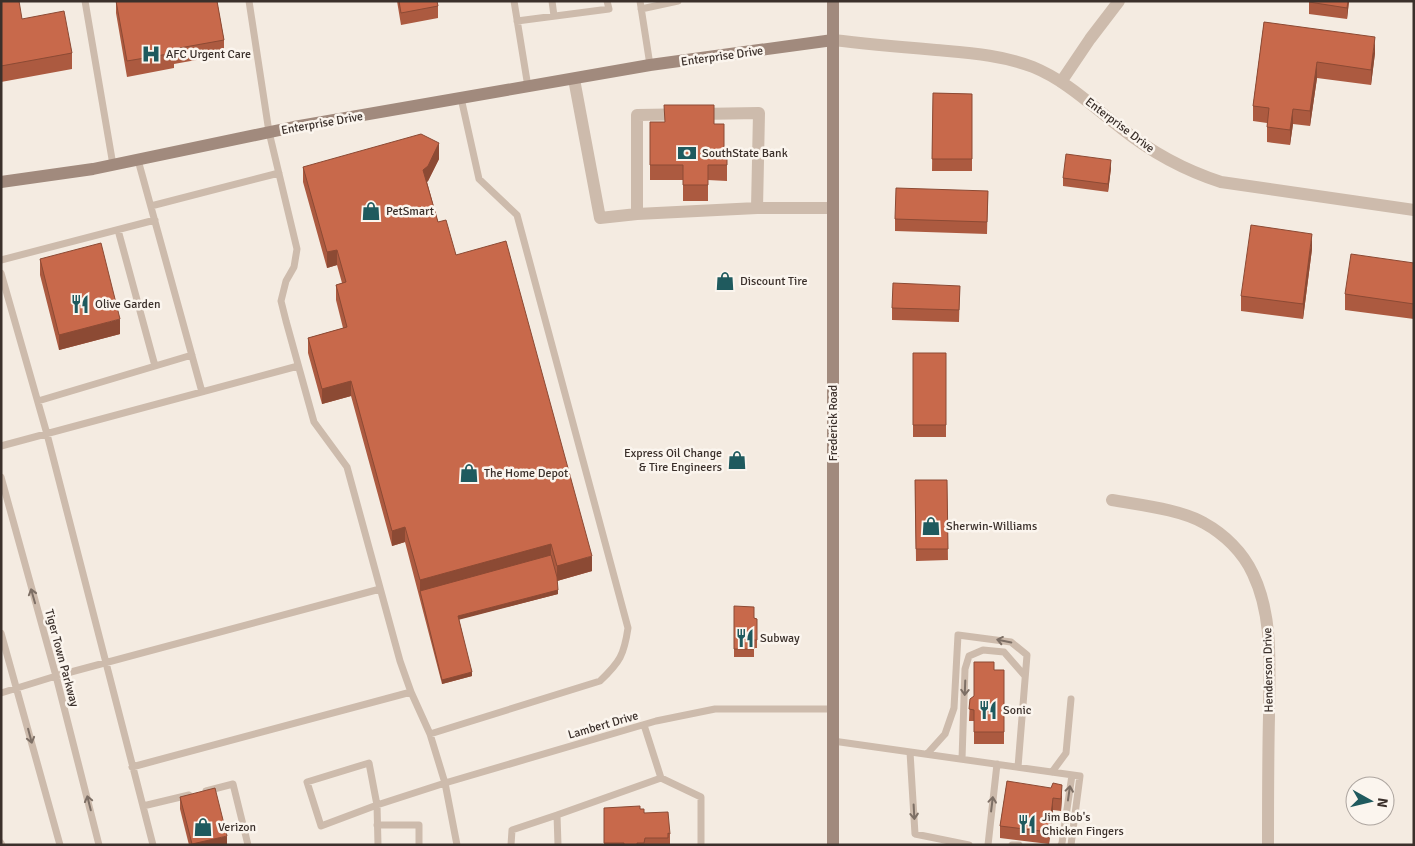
<svg xmlns="http://www.w3.org/2000/svg" width="1415" height="846" font-family="Signika,sans-serif">
<rect width="100%" height="100%" fill="#f4ebe1"/>
<g fill="none" stroke-linecap="round" stroke-linejoin="round">
<path stroke="#cdbbac" stroke-width="7" d="M85 1 113 165
M249 1 269 132 297 249 294 267 286 281 281 301 286 321 314 422 347 467 400 661 411 692 430 734 445 783 457 845
M514 1 528 87
M552 1 554 16
M640 1 650 65
M641 9 678 1
M517 21 609 9 607 1
M138 160 202 392
M151 206 279 173
M118 230 155 366
M1 260 155 220
M1 273 47 434 153 845
M38 401 192 355
M1 446 298 366
M1 477 56 676 99 845
M1 633 60 845
M1 693 56 676 380 589
M644 725 661 778
M430 734 600 681C620 662 624 655 628 628L517 215 479 179 461 98
M833 741 1080 776 1071 845
M910 752 915 834 969 845
M927 754 945 734 954 708 958 635 1011 642 1027 655 1018 767
M962 759 965 669 969 656 983 650 1004 652 1025 676
M369 763 377 805 321 826 307 782Z
M132 767 411 692
M1052 772 1066 753 1071 699
M206 791 233 784 248 845
M143 806 189 795
M377 825H419V845
M1 843 2 845
M378 845 377 805 445 783 656 721 715 709H833
M511 845 512 830 557 815
M558 845 557 815 661 778 701 797V845
M988 845 997 764
M1012 845H1019
M1061 845 1062 843 1072 775"/>
<path stroke="#cdbbac" stroke-width="12" d="M833 40C867 44 901 47 936 50 969 53 1002 55 1033 67 1067 81 1092 106 1121 128 1151 152 1184 170 1221 182L1414 210
M574 79 600 218 637 214
M1061 82 1090 39 1119 1
M757 208 637 214V115L759 113 757 208H833
M1112 500C1139 505 1180 509 1204 523 1224 534 1243 552 1253 574 1274 618 1269 669 1269 716 1268 759 1268 802 1268 845"/>
<path stroke="#a18a7d" stroke-width="12" d="M1 182 93 169 294 127 650 65 833 40
M833 845V1"/>
</g>
<path fill="#ac5a40" d="M1 1 22 19 72 53V69L1 82Z
M116 1H217L224 40V55L174 64V68L127 77 116 13Z
M397 1H437L438 6V18L401 25Z
M1309 1H1349L1347 19 1309 14Z
M1264 22 1375 53 1371 85 1317 78 1310 126 1293 124 1290 145 1267 142V123L1253 121V106Z
M933 93 972 94V171H932Z
M650 122 714 124 724 152H727V181L708 180V201H683V180H650Z
M439 159 428 181 427 182 438 222 456 255 592 571 557 581 558 594 459 619 472 676 442 684 405 542 392 546 351 396 322 404 308 353V338L343 328 336 300V285L342 283 337 265 327 268 303 182V167Z
M1111 168 1108 192 1063 186V178Z
M988 191 987 234 895 231V219Z
M1312 249 1303 319 1241 311V296Z
M40 259 120 334 59 350 40 275Z
M1414 263V319L1345 310V294Z
M960 286 959 322 892 320V308Z
M913 353H946V437H913Z
M915 480H947L948 560 916 561Z
M734 606 754 618 757 619V648H754V657H734Z
M994 670H1004V744H974V721H969L970 699 974 696Z
M1007 781 1062 796 1061 811 1053 810 1049 844 1000 838V826Z
M180 797 227 845H189L180 809Z
M604 808 640 809 670 834V845H604Z"/>
<path fill="#8c4a34" d="M1348 1H1349L1347 19V8Z
M1375 37V53L1371 85V70Z
M1317 62V78L1310 126V111Z
M1293 109V124L1290 145V130Z
M439 143V159L428 181 423 185V170Z
M1111 160V168L1108 192V184Z
M1312 234V249L1303 319V304Z
M337 250V265L327 268V252Z
M120 319V334L59 350V335Z
M351 381V396L322 404V389Z
M405 527V542L392 546V531Z
M551 544V559L420 591V580Z
M592 556V571L557 581V566Z
M558 590V594L458 620V616Z
M472 672V676L442 684V680Z
M1062 785V796L1061 811V799Z
M1053 798V810L1049 844V832Z
M227 836V845H192V844Z"/>
<path fill="#c8694b" stroke="#8c4a34" d="M1 1H19L22 19 64 11 72 53 1 66Z
M116 1H217L224 40 174 49V53L127 61Z
M399 1H437L438 6 401 13Z
M1309 1H1348L1347 8 1309 2Z
M1264 22 1375 37 1371 70 1317 62 1310 111 1293 109 1290 130 1267 127 1269 108 1253 106Z
M933 93 972 94V159H932Z
M664 105H714V124H724V152H727V165H708V185H683V165H650V122H665Z
M421 134 439 143 428 166 423 170 438 222 446 220 456 255 506 241 592 556 557 566 551 544 420 580 405 527 392 531 351 381 322 389 308 338 347 327 336 285 346 282 337 250 327 252 303 167Z
M1066 154 1111 160 1108 184 1063 178Z
M896 188 988 191 987 222 895 219Z
M1251 225 1312 234 1303 304 1241 296Z
M101 243 120 319 59 335 40 259Z
M1351 254 1414 263V304L1345 294Z
M893 283 960 286 959 310 892 308Z
M913 353H946V425H913Z
M915 480H947L948 549H916Z
M551 555 557 577 558 590 458 616 472 672 442 680 420 591Z
M734 606 754 607V618L757 619V640H754V649H734Z
M974 662H994V670H1004V732H974V710L969 709 970 699 974 696Z
M1007 781 1051 788 1053 783 1062 785 1061 799 1053 798 1049 832 1000 826Z
M215 788 227 836 192 844 180 797Z
M640 806V809H644V813L668 812 670 834 668 833V838H645L644 843H637V845H624V843H604V808Z"/>
<defs><path id="oneway-shaft" d="M-6 0H5M1.5-3L5.5 0L1.5 3" fill="none" stroke-width="1.6" stroke-linecap="round" stroke-linejoin="round" transform="scale(1.25)"/></defs>
<g stroke="#7d6f65">
<use href="#oneway-shaft" transform="translate(33 596) rotate(-106)"/>
<use href="#oneway-shaft" transform="translate(1004 641) rotate(-168)"/>
<use href="#oneway-shaft" transform="translate(965 688) rotate(92)"/>
<use href="#oneway-shaft" transform="translate(30 736) rotate(75)"/>
<use href="#oneway-shaft" transform="translate(1069 793) rotate(-82)"/>
<use href="#oneway-shaft" transform="translate(89 803) rotate(-104)"/>
<use href="#oneway-shaft" transform="translate(992 804) rotate(-83)"/>
<use href="#oneway-shaft" transform="translate(914 812) rotate(87)"/>
</g>
<defs>
<g id="hospital-bare" transform="scale(1.5)"><path d="M-5-5h3v3.5h4V-5h3V5h-3V1.5h-4V5h-3Z" fill="#1f5a5e" stroke="#fbf5ee" stroke-width="2.5" paint-order="stroke"/></g>
<g id="bank-bare" transform="scale(1.5)"><path d="M-6-4H6V4H-6ZM0-2.3a2.3 2.3 0 1 0 0 4.6a2.3 2.3 0 1 0 0-4.6Z" fill="#1f5a5e" stroke="#fbf5ee" stroke-width="2.5" paint-order="stroke"/></g>
<g id="shop-bare" transform="scale(1.5)"><path d="M-5-2.5h2.3a2.7 3.5 0 0 1 5.4 0H5L5.5 6h-11ZM-1.5-2.5h3a1.5 2.3 0 0 0-3 0Z" fill="#1f5a5e" stroke="#fbf5ee" stroke-width="2.5" paint-order="stroke"/></g>
<g id="restaurant-bare" transform="scale(1.5)"><path d="M-5-6h1v4h1v-4h1v4h1v-4h1v5L-1.5 .5V6h-2V.5L-5-1ZM5-6V6H3V1.5H1.5Q1.5-4 5-6Z" fill="#1f5a5e" stroke="#fbf5ee" stroke-width="2.5" paint-order="stroke"/></g>
</defs>
<g fill-rule="evenodd">
<use href="#hospital-bare" x="151" y="54"/>
<use href="#bank-bare" x="687" y="153"/>
<use href="#shop-bare" x="371" y="211"/>
<use href="#shop-bare" x="725" y="281"/>
<use href="#restaurant-bare" x="80" y="304"/>
<use href="#shop-bare" x="737" y="460"/>
<use href="#shop-bare" x="469" y="473"/>
<use href="#shop-bare" x="931" y="526"/>
<use href="#restaurant-bare" x="745" y="638"/>
<use href="#restaurant-bare" x="988" y="710"/>
<use href="#restaurant-bare" x="1027" y="824"/>
<use href="#shop-bare" x="203" y="827"/>
</g>
<g text-anchor="middle" stroke-width="5" stroke-linejoin="round" paint-order="stroke">
<g font-size="12" fill="#3b302b" stroke="#fbf5ee" text-anchor="start">
<text x="166" y="58">AFC Urgent Care</text>
<text x="702" y="157">SouthState Bank</text>
<text x="386" y="215">PetSmart</text>
<text x="740" y="285">Discount Tire</text>
<text x="95" y="308">Olive Garden</text>
<text x="722" y="457" text-anchor="end">Express Oil Change<tspan x="722" dy="14">&amp; Tire Engineers</tspan></text>
<text x="484" y="477">The Home Depot</text>
<text x="946" y="530">Sherwin-Williams</text>
<text x="760" y="642">Subway</text>
<text x="1003" y="714">Sonic</text>
<text x="1042" y="821">Jim Bob's<tspan x="1042" dy="14">Chicken Fingers</tspan></text>
<text x="218" y="831">Verizon</text>
</g>
<g font-size="12" fill="#3b302b" stroke="#fbf5ee">
<text transform="translate(722 56) rotate(-8)" y="4">Enterprise Drive</text>
<text transform="translate(322 123) rotate(-10)" y="4">Enterprise Drive</text>
<text transform="translate(1120 125) rotate(37)" y="4">Enterprise Drive</text>
<text transform="translate(833 423) rotate(-90)" y="4">Frederick Road</text>
<text transform="translate(62 658) rotate(75)" y="4">Tiger Town Parkway</text>
<text transform="translate(1268 670) rotate(-91)" y="4">Henderson Drive</text>
<text transform="translate(603 725) rotate(-16)" y="4">Lambert Drive</text>
</g>
</g>
<rect width="1415" height="846" fill="none" stroke="#3b302b" stroke-width="5"/>
<g transform="translate(1370 801) rotate(98)"><circle r="24" fill="#fbf5ee" stroke="#aea6a0"/>
<path d="M0-4L9 19L0 12L-9 19Z" fill="#1f5a5e"/>
<text y="-8" font-size="14" font-weight="bold" text-anchor="middle" fill="#3b302b">N</text>
</g>
</svg>
